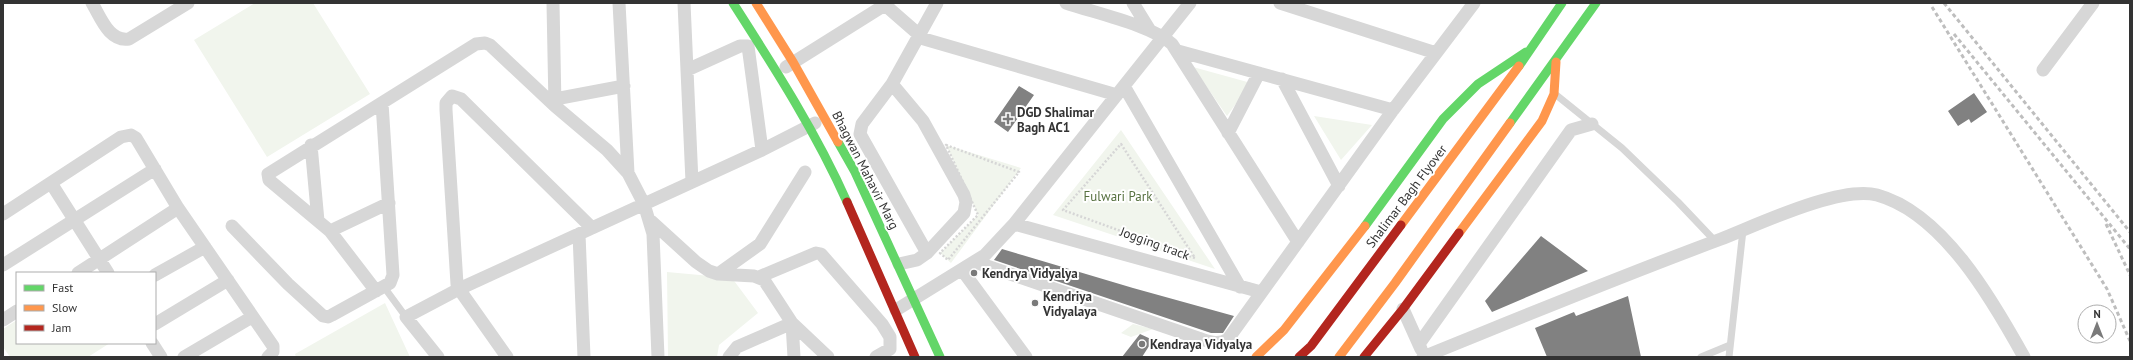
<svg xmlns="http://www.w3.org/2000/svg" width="2133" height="360" font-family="'PT Sans',sans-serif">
<rect width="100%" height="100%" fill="#fff"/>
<path fill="#f1f5ed" d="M255 3H313L370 94 267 157 194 40Z
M1193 67 1251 83 1227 116Z
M1314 116 1372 125 1341 160Z
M1121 130 1215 269 1053 215Z
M946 145 1021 168 951 263 940 253 978 215Z
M667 272 732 278 758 313 719 345 717 357H668Z
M385 303 410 357H296L295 354Z
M17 320V343H110L88 357H10L3 347V329Z
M1133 324 1153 329 1131 337 1121 333Z"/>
<path fill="#818181" d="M1019 86 1034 95 1008 132 994 122Z
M1974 93 1987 112 1971 123 1969 119 1958 126 1948 111Z
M1541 236 1588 271 1492 312 1485 301Z
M1002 249 1133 288 1234 316 1223 333H1211L994 260Z
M1628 296 1641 357H1547L1535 328 1574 312 1576 316Z
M1140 334 1153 340 1142 357H1122Z"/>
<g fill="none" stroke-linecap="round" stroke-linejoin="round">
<path stroke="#d6d6d6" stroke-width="2.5" stroke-dasharray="2 2" stroke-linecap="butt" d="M1121 144 1195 258 1063 210Z
M946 145 1019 172 948 260 940 253 978 215Z"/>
<path stroke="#d7d7d7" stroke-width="7" d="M1555 94 1622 148 1678 202 1715 241
M384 287 406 317
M1701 357 1730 345
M1729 357 1743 230"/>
<path stroke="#d7d7d7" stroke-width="13" d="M92 3C101 18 109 42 129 39L188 3
M553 3 555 106
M619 3 628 173
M684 3 692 182
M1066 3C1095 13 1151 25 1172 44L1298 242
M1133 3 1149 29
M1280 3 1436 53
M885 5 924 39 1117 95
M1178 51 1393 110
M786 67 888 3
M687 70 740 46H748L762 150
M2043 70 2093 3
M1282 79 1339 186
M892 84 923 121 964 195 966 202 964 213 927 253 917 260 899 264
M1124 86 1240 287
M555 99 624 86
M1228 133 1259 73
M311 145 318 221
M51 183 108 273
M3 214 121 137 131 135 136 138 178 208 273 346V352L268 357
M651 221 696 262 709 271 718 274 754 276 764 280 792 323 828 357
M1014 224 1261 292
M232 226 288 284 323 316 328 317 332 315 390 283 393 275 382 103
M330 231 389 203
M579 234 584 357
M927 253 860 134 862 124 892 84 937 3
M975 262 1198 338C1208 341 1218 346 1228 339L1393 110 1474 3
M3 265 155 169
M962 270 1026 357
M78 273 178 208
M718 274 760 244 805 172
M155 275 205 247
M759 277 816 253 821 254 882 324 890 337V349L876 357
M376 291 330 231 269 180 268 174 476 44 485 43 490 45 555 106 607 150 628 173 644 204 653 234 658 357
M1403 309 1421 349
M896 310 985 255 1014 224 1190 3
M3 320 17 311
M155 324 228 280
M152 343 161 357
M1419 344 1571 130 1592 124
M184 357 252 317
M438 357 406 317 459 289 762 150 815 123
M507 357 459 289 457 284 446 110V103L452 96 461 99 592 228
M729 357 737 347 792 323 794 357
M1423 357C1522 317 1621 276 1721 239 1757 225 1840 185 1877 195 1943 213 1993 301 2024 357"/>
<path stroke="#63d668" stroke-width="9" d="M733 3C774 67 816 132 847 202
M1519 66 1562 3
M1510 123 1596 3
M838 142 855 172 940 357
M1365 226 1443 119 1478 84 1526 52"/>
<path stroke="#ff974d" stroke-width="9" d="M756 3 793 62 838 142
M1401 225 1519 66
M1459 233 1542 121 1554 94 1556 62
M1256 357 1284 330 1365 226
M1339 357 1395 283 1510 123"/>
<path stroke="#b3261e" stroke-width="9" d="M847 202 915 357
M1299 357 1311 346 1401 225
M1364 357 1403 309 1459 233"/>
<path stroke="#bebebe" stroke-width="3" stroke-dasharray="4 3" stroke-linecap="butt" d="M1944 3 2130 232
M1932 7 2107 289 2130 341
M1954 34 2130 249
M2106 224 2130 275"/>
</g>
<g fill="#7a7a7a" stroke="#fff" stroke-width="1.5">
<path d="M1006 113h4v4h4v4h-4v4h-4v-4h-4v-4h4z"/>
<circle cx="974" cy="273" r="4"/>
<circle cx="1035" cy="303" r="4"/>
<circle cx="1142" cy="344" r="4"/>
</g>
<g text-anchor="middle" stroke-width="4" stroke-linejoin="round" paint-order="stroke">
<g font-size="13" font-weight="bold" fill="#333" stroke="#fff" text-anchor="start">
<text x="1017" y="117">DGD Shalimar<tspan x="1017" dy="15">Bagh AC1</tspan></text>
<text x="982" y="278">Kendrya Vidyalya</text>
<text x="1043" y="301">Kendriya<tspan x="1043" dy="15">Vidyalaya</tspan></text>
<text x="1150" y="349">Kendraya Vidyalya</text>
</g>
<g font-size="13" fill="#333" stroke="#fff">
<text transform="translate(866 170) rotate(63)" y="5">Bhagwan Mahavir Marg</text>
<text transform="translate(1406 196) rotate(-53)" y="5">Shalimar Bagh Flyover</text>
<text transform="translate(1155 243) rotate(20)" y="5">Jogging track</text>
</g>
<g font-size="13" fill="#56703f" stroke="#fff">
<text x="1118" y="201">Fulwari Park</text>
</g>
</g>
<rect width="2133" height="360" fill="none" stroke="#333333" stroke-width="8"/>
<rect x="16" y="272" width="140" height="72" fill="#ffffff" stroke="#adadad"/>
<rect x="24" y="285" width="20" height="6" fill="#63d668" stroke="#adadad"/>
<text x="52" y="292" font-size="12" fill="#333333">Fast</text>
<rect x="24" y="305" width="20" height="6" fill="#ff974d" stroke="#adadad"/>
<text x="52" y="312" font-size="12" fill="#333333">Slow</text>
<rect x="24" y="325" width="20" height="6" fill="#b3261e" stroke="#adadad"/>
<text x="52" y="332" font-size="12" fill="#333333">Jam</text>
<g transform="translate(2097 324)"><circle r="19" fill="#ffffff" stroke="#adadad"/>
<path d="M0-3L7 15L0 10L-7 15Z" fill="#7a7a7a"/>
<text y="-6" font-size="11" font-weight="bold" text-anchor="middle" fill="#333333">N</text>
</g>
</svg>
